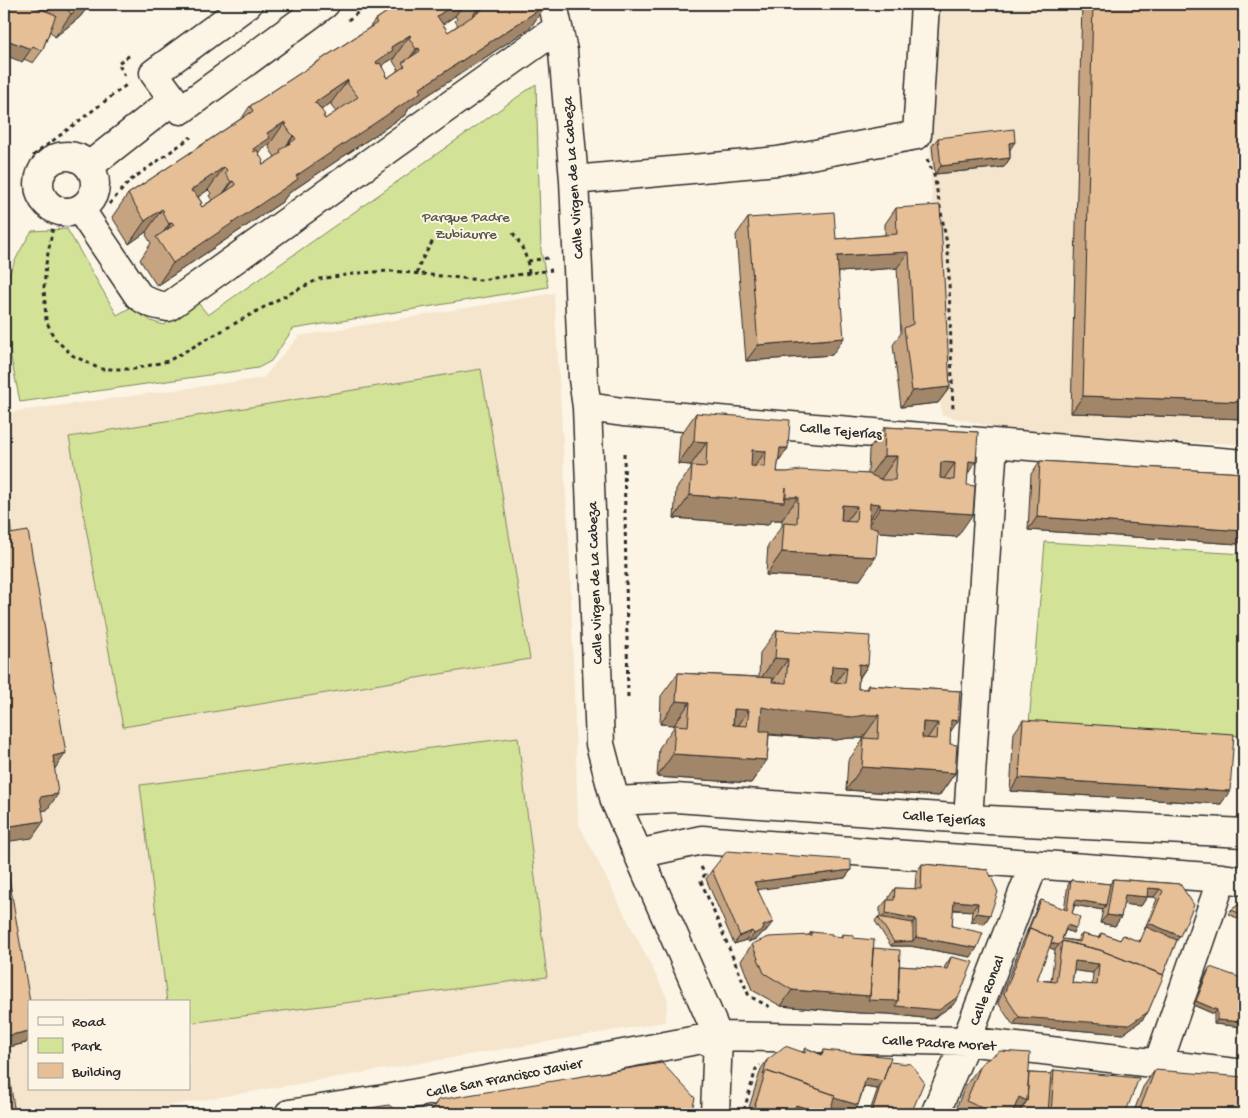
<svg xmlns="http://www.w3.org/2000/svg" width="1248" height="1118" font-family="'Gochi Hand',sans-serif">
<rect width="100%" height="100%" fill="#fcf5e5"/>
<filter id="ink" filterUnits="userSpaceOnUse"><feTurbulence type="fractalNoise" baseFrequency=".02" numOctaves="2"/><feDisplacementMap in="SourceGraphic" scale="10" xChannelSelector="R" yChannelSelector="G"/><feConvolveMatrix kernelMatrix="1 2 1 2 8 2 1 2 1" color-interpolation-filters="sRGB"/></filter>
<g filter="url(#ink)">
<path fill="#f5e5cd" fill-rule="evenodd" d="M924 4H1244V444L1042 438 941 415Z
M554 293 570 562 578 822 668 999 665 1022 119 1114H4V413L263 378 299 336ZM29 1002H189V1089H29Z"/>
<path fill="#d2e296" stroke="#7e8660" d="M536 84 541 251 548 287 293 329 271 361 258 368 20 402C15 375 0 315 4 290 10 269 20 249 32 231L67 229 117 315 133 306 151 321 164 325 195 299 208 315Z
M481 369 530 659 123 727 69 437Z
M4 487 12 534 4 535Z
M1045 542 1244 554V736L1029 723Z
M518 737 547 977 189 1023V1002H167L140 785Z"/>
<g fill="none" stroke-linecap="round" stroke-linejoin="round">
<g stroke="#2b2b2b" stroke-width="31">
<path id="minor" d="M248 4 154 73 181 110 325 4
M553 4 563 51 574 180 583 379 587 407 600 744 615 801 718 1036 715 1114
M39 184a28 28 0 1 1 56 0a28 28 0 1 1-56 0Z
M89 166 173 100
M574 180 778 161 917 135 925 4
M80 209 138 295C147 303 156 305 168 307L558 28
M587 407 623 412 1244 464
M615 801 676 798 968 819 1244 833
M968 819 993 443
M638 854 702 840 1222 878 1244 881
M1158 1064 1222 878
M289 1114 391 1098 718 1036 966 1041 1244 1074
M935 1114 966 1041 1034 864"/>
</g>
<path stroke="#2b2b2b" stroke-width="3" stroke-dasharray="4 4" stroke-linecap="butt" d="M348 20 369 4
M125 76 118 63 132 54
M927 159 934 175 948 249 953 412
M109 204 131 180 191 137
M54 221 46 264 44 288 46 320 54 338 72 355 100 369H134L168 361 275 301 319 279 360 273 392 271 480 280 552 270
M53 224 32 207 26 179 34 155 129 83
M513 233C522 246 528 257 529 274
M528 261 548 258V256
M417 274 421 261 434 239
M624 453 628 700
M701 867 705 874 701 881 749 996 772 1008
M744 1110 756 1069 760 1065"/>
<use href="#minor" stroke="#fcf5e5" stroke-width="28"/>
</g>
<path fill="#c6a481" stroke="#2b2b2b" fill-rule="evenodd" d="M29 4H90L80 17 55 37 50 31 42 51 33 63 24 59 22 62 30 5Z
M399 4H546L530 28 410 107 405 115 289 193 282 202 157 286 140 260 151 243 146 235 147 234 146 232 129 244 112 217 128 194 242 118 250 106 369 28 375 20ZM455 16 457 19 455 21 458 25 448 32 443 24ZM394 58H395L393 61 398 69 396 72 387 78 382 67 384 64ZM331 103 332 107 336 112 325 119 321 110ZM269 145 270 147 269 148 275 157 263 165 259 154 262 149ZM208 190 211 193 209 196 212 200 202 207 200 204 202 203 198 197Z
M1082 4H1244V419L1071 413Z
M938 138 1010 149V158L1004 167 935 174 932 146Z
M896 208 950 387 938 403 901 407 893 345 901 333 897 268 839 272 832 355 746 361 736 235 748 218 836 239 885 235V224Z
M696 413 788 448 778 463 777 472 868 474 869 450 885 427 978 432 968 473 957 537 878 532 860 580 766 575 768 545 782 526V520H771L768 525 674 518 676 489 691 469V465L678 464 680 436Z
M1040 461 1244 473V535L1238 544 1028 530 1031 474Z
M777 630 868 665 859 679 858 689H866L868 685 960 691 950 732V744L955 773 939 796 846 790 848 761 863 740V738H849L836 740 769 735 767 760 751 783 657 777 659 748 674 727V725L660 724 661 696 678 673 759 677 760 653Z
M1023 720 1221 804 1010 791 1014 733Z
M4 861 26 1043 4 1048Z
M922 864 988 870 990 915 984 924 971 921 972 911 953 910 952 926 971 957 910 946H891L875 921 878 917H880V908L887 900H889V897L895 888 915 889 916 873Z
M712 870H851L845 878 758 889 766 931 762 933 758 938 748 942 746 940 734 944 706 879Z
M1113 879 1180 884 1177 940 1148 1012 1142 1020 1123 1034 1013 1025 998 1003 1038 904 1041 900 1064 909 1068 885 1071 880 1110 884ZM1147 897H1154L1157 899 1139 942 1123 935 1120 940 1101 933 1098 938 1082 934 1078 938V941L1062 939 1066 930 1073 933 1072 913 1075 905 1103 910 1100 923 1115 926 1121 917 1123 904 1141 906ZM1049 947 1055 950 1051 981 1037 980ZM1074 970 1093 973 1092 985 1072 983Z
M1244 901V921L1228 914 1231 910Z
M811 932 832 936 841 937 842 934 853 938 873 948 899 966 944 969 945 966 951 957 953 1005 932 1019 889 1014 859 1013 781 1006 752 990 741 961 752 944 809 935Z
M1210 967 1244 1027 1214 1024V1014L1193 1005 1207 972Z
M806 1048 821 1054 824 1050 889 1062 911 1114H869L878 1088 877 1089 864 1087 858 1105 852 1114 831 1107 829 1114H747L761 1069 767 1060 803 1052Z
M982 1063 1029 1073 1051 1074 1054 1070 1125 1114H954L965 1086Z
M1155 1070 1244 1114H1133L1143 1087Z
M438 1100 691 1114H428Z"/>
<path fill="#a18669" stroke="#2b2b2b" d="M84 4H90L80 17 55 37 71 14Z
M455 4H464L455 16 421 39 437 16Z
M546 5 530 28 410 107 405 115 289 193 282 202 157 286 173 263 419 89Z
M481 7 465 30 462 31 478 8Z
M410 35 394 58 384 64 377 73 376 62 391 47Z
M4 39 31 49 22 62 4 55Z
M419 48 402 71 404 66 416 49Z
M348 80 331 103 298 126 314 103Z
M285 122 269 145 262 149 254 161 253 149 267 133Z
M293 136H294L278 159H277Z
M1015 142 1009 151V143Z
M1010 158 1004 167 935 174 941 166Z
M224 167 208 190 175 213 191 190Z
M233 181 217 204 215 205 231 182Z
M162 209 146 232 129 244 145 221Z
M172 222 159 241 158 240 169 224Z
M909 252 897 268 826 273 837 256Z
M844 338 832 355 746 361 758 345Z
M950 387 938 403 901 407 912 391Z
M1083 396 1244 402V419L1071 413Z
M694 441 707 442 691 465 678 464Z
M780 448H788L772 471Z
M752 450 766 451 749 474Z
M884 456H897L881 479H867Z
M969 461 976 462 960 485Z
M941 462 955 463 939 486Z
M690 495 783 502 786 497H798L782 520H771L768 525 674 518Z
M870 503 880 504 864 527Z
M842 505 857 506 841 529Z
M880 508 973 514 957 537 864 531Z
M1037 517 1244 531V535L1238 544 1028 530Z
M782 552 876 557 860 580 766 575Z
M775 658 788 659 772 682 759 681Z
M859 664 868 665 852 688Z
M832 666 847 667 830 690Z
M676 701 690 702 674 725 660 724Z
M762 707 879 715 863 738H849L836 740 768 734 746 730Z
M734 709 749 710 733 733Z
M951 720 958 721 942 744Z
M923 722 938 723 922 746Z
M66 753 54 770 53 756Z
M673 754 767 760 751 783 657 777Z
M862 767 955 773 939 796 846 790Z
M1019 778 1230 791 1221 804 1010 791Z
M58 794 47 810 29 813 40 797Z
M44 821 32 838 4 842V827Z
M851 870 845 878 748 891 754 882Z
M1148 888 1160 889 1154 897 1142 896Z
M1125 895 1147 897 1141 906 1119 904Z
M1076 900 1106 905 1103 910 1073 905Z
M954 901 978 903 972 911 948 909Z
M886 913 916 919 910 928 880 920Z
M977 913 990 915 984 924 971 921Z
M1107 915 1121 917 1115 926 1100 923Z
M773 922 766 931 762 933 758 938 748 942 754 934 763 926Z
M1149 923 1180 936 1174 944 1146 927Z
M1067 925 1076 928 1073 933 1064 929Z
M752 931 746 940 734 944 740 936Z
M1028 933 1059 945 1055 950 1026 938Z
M916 937 977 948 971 957 910 946H891L894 942 913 941Z
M1075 961 1099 964 1093 973 1069 970Z
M792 990 870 996H959L953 1005 932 1019 889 1014 859 1013 781 1006Z
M1196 1001 1217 1010 1214 1014 1193 1005Z
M1148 1012 1142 1020 1123 1034 1013 1025 1019 1017Z
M1217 1020 1244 1022V1027L1214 1024Z
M29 1031V1038L26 1043 4 1048V1041L7 1036Z
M866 1078 883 1081 877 1089 860 1086Z
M832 1097 858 1105 852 1114 827 1106Z
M1019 1097 1027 1101 1018 1114H1007Z
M796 1105 805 1108 800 1114H789Z
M1061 1110 1120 1114H1058Z
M1020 1111 1048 1114H1018Z"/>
<path fill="#e6bf96" stroke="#2b2b2b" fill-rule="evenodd" d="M4 4H28L56 15 42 51 33 46 31 49 4 39Z
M61 4H84L71 14 64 5Z
M399 4H455L437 16 448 32 482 10 481 7 478 8 475 4H546V5L419 89 421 92 296 176 298 179 173 263 156 237 174 225 172 222 169 224 162 212 164 211 162 209 145 221 128 194 253 111 250 106 377 23 375 20ZM410 35 411 36 409 38 416 49 419 48 420 51 402 63 405 66 387 78 385 75 386 74 380 63 377 64 376 62 393 50 391 47ZM348 80V84L358 97 325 119 323 116 325 115 317 104 314 103ZM285 122 287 124 285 125 293 136H294L296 139 280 150 281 153 263 165 262 162 263 161 257 150 254 152 253 149 270 138 267 133ZM224 167 227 170 225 173 231 182 233 181 236 185 202 207 200 204 202 203 194 192H192L191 190Z
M1093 4H1244V402L1083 396Z
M1014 129 1015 142 1009 143 1010 158 941 166 938 138Z
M940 205 950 387 912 391 904 328 913 324 909 252 837 256 844 338 758 345 748 218 834 212 836 239 897 234 896 208Z
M696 413 790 420 788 448H780L777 472H787L801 470 869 474 882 480H895L897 456H884L885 427 978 432 976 462 969 461 967 485 975 486 973 514 880 508V504L870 503 869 527 878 528 876 557 782 552 784 522 797 523 798 497H786V488L784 502 690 495 692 466 706 467 707 442 694 441ZM752 450 766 451 765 467 751 466ZM941 462 955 463 954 480 940 478ZM842 505 857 506 856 522 841 521Z
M1040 461 1244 473V531L1037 517Z
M28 531 66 753 53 756 58 794 40 797 44 821 4 827V535Z
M777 630 870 636 868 665 859 664 858 689H868V685L960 691 958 721 951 720 950 744 957 745 955 773 862 767 864 738 878 739 879 715H866L852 717 784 711 762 707 760 731H769L767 760 673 754 675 725 688 726 690 702 676 701 678 673 773 678 772 682 786 683 788 659 775 658ZM832 666 847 667 845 683 831 682ZM734 709 749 710 747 726 733 725ZM923 722 938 723 937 739 922 738Z
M1023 720 1234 734 1230 791 1019 778Z
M727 851 851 860V870L754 882 773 922 763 926 764 929 754 934 752 931 740 936 712 870Z
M6 860 30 1002H29V1031L7 1036 6 1029 4 1030V861Z
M922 864 988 870 998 892 990 915 977 913 978 903 954 901 952 926 983 933 977 948 916 937V919L886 913 887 900H894L895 888 921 889Z
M1113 879 1180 884 1194 905 1180 936 1149 923 1163 891 1160 889 1148 888 1147 897 1125 895 1121 917 1107 915Z
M1071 880 1110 884 1106 905 1076 900 1072 913 1080 917 1076 928 1067 925 1062 939 1080 942 1082 934 1100 938 1101 933 1120 940 1123 935 1140 942 1146 927 1177 940 1163 975 1100 950 1062 941 1059 945 1051 943 1053 938 1030 928 1027 933 1041 900 1067 910Z
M1244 901V915L1231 910Z
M878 917 913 923V941L894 942Z
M1030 928 1053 938 1037 980 1056 982 1062 941 1100 950 1164 975 1148 1012 1129 1025 1019 1017 1004 994ZM1075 961 1099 964 1097 985 1072 983Z
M811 932 832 934V936L842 937V934L853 935V938L874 940 870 996 792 990 764 973 752 944 769 937 811 935Z
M873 948 900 950 898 1001 868 1000 870 996Z
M951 957 973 962 959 996 939 1010 896 1006 898 1001 899 966 947 969Z
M1210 967 1244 979V1022L1217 1020V1010L1196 1001Z
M785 1046 805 1053 806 1048 822 1055 824 1050 891 1057 883 1081 866 1078 858 1105 834 1098 835 1095 766 1071 763 1075 767 1060Z
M1000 1051 1030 1053 1027 1101 1019 1097 1012 1114H996L966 1101 982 1063Z
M889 1062 911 1064 924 1082 911 1114H884L875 1112 874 1114H871L881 1084 883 1081Z
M662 1063 695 1098 691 1114H432V1110L438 1100Z
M8 1068 15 1114H4V1069Z
M1054 1070 1139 1078 1125 1114 1061 1110 1060 1114H1051Z
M1155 1070 1244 1077V1114H1138Z
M766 1071 835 1095 829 1114H803L805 1108 796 1105 792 1114H752Z
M1029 1073 1051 1074 1048 1114 1020 1111V1114H1018L1027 1101Z
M389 1105 396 1111 397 1114H334Z
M959 1111 965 1114H958Z
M875 1112 884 1114H874Z"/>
</g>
<g text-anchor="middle" stroke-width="4" stroke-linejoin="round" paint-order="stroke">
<g font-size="15" fill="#2b2b2b" stroke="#fcf5e5">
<text transform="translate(572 178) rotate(-94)" y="5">Calle Virgen de La Cabeza</text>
<text transform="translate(841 430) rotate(5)" y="5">Calle Tejerías</text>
<text transform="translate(594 583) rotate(-92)" y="5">Calle Virgen de La Cabeza</text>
<text transform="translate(944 817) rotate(4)" y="5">Calle Tejerías</text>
<text transform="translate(986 990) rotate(-69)" y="5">Calle Roncal</text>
<text transform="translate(939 1042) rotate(3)" y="5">Calle Padre Moret</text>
<text transform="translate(504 1077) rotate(-11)" y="5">Calle San Francisco Javier</text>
</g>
<g font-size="15" fill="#555946" stroke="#fcf5e5">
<text x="466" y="221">Parque Padre<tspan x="466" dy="17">Zubiaurre</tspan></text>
</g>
</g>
<rect width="1248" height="1118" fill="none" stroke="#fcf5e5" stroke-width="20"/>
<rect x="10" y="10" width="1228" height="1098" fill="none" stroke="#2b2b2b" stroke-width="2" filter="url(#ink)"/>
<rect x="28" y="1000" width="162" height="90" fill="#fcf5e5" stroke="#a8a49b"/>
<rect x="38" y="1017" width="25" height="8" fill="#fcf5e5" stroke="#a8a49b"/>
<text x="72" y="1026" font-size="15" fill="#2b2b2b">Road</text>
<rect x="38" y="1038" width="25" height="15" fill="#d2e296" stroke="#a8a49b"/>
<text x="72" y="1050" font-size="15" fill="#2b2b2b">Park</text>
<rect x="38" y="1063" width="25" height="15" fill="#e6bf96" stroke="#a8a49b"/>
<text x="72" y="1076" font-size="15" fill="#2b2b2b">Building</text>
</svg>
